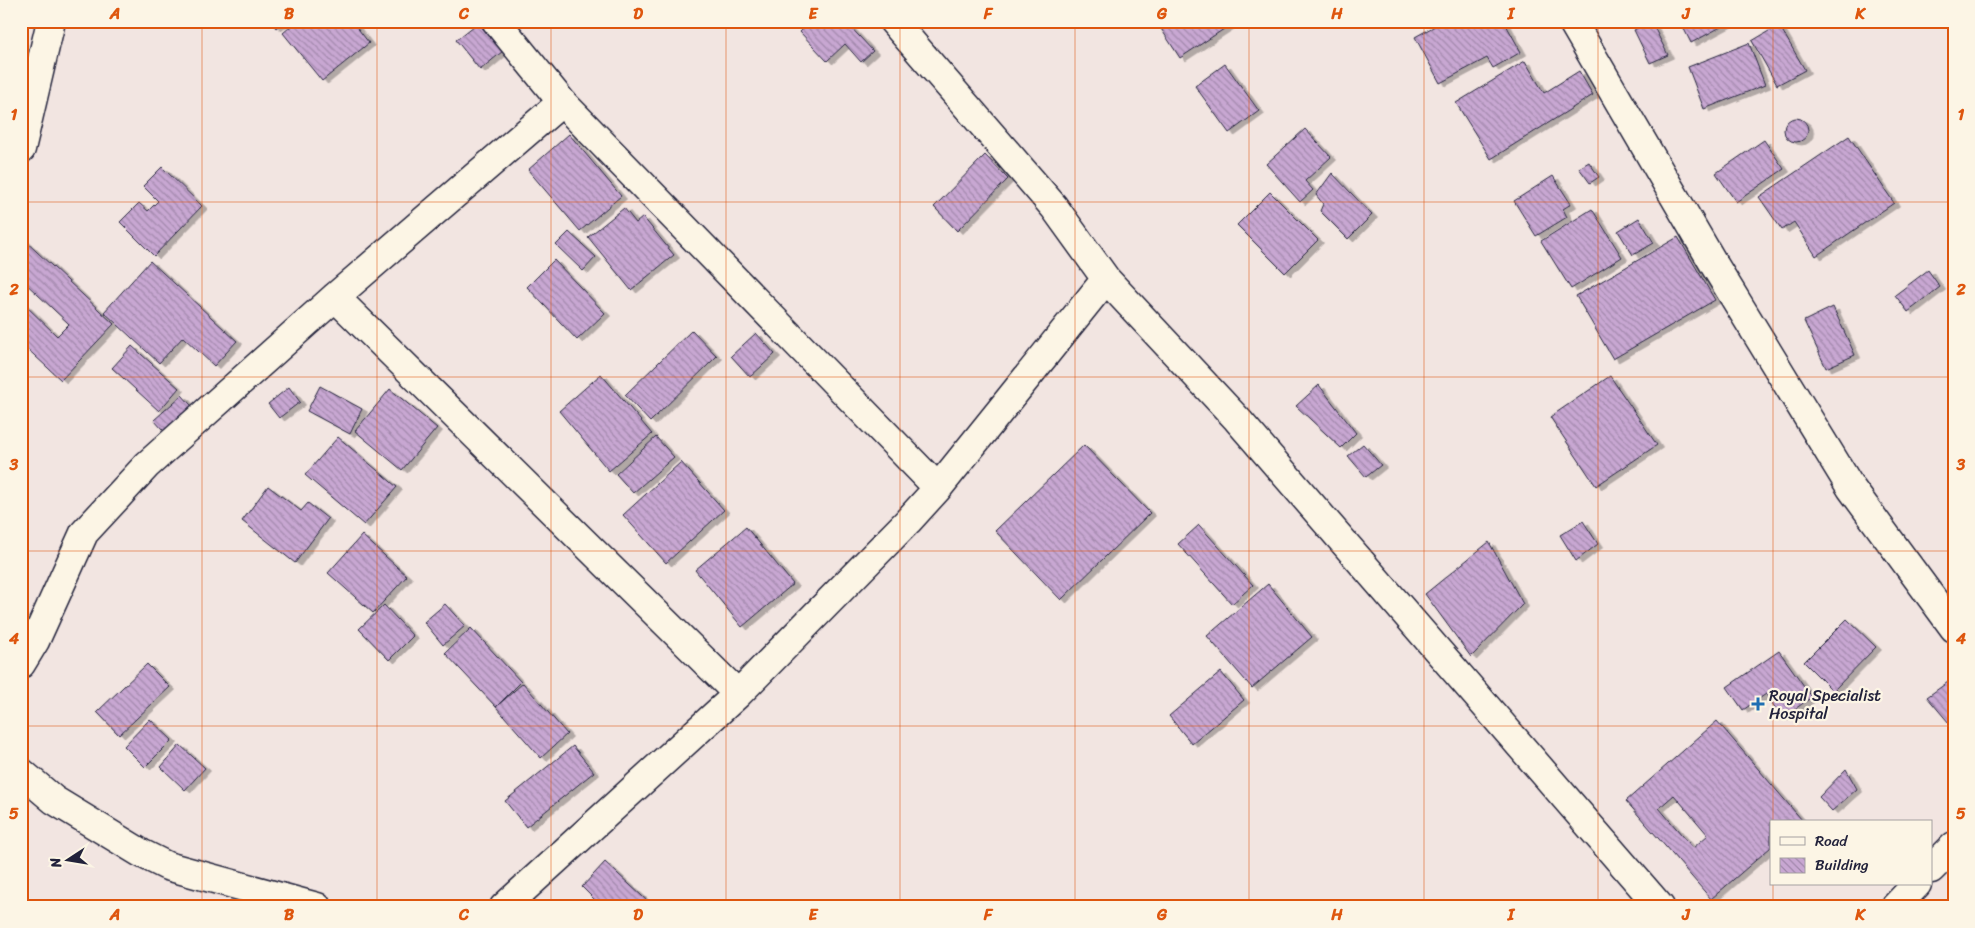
<svg xmlns="http://www.w3.org/2000/svg" width="1975" height="928" font-family="Sriracha,sans-serif">
<defs>
<pattern id="building-back-hatch" width="6" height="6" patternUnits="userSpaceOnUse" patternTransform="scale(1.25)"><rect width="6" height="6" fill="#c8a7d2"/><path d="M-1 5l2 2M0 0l6 6M5-1l2 2" fill="none" stroke="#a288ac"/></pattern>
<filter id="shadow"><feDropShadow dx="5.5" dy="3" stdDeviation="0" flood-color="#0004"/></filter>
</defs>
<rect width="100%" height="100%" fill="#f2e5e1"/>
<filter id="ink" filterUnits="userSpaceOnUse"><feTurbulence type="fractalNoise" baseFrequency=".02" numOctaves="2"/><feDisplacementMap in="SourceGraphic" scale="10" xChannelSelector="R" yChannelSelector="G"/><feConvolveMatrix kernelMatrix="1 2 1 2 8 2 1 2 1" color-interpolation-filters="sRGB"/></filter>
<g filter="url(#ink)">
<path fill="url(#building-back-hatch)" stroke="#22223b" fill-rule="evenodd" filter="url(#shadow)" d="M270 21H284L276 28Z
M297 21H352L369 43 322 81 283 33Z
M811 21H845L873 51 861 62 845 44 827 61 800 32Z
M1156 21H1228L1230 25 1180 58Z
M1444 21H1504L1521 52 1493 68 1487 58 1440 83 1415 37Z
M1651 21 1668 55 1650 63 1634 30Z
M1680 21H1732L1691 43Z
M479 22 503 51 480 70 456 40Z
M1779 25 1805 70 1777 85 1752 41Z
M1749 43 1765 85 1704 109 1688 67Z
M1525 61 1544 93 1579 71 1593 95 1491 159 1456 103Z
M1225 64 1259 111 1229 133 1195 86Z
M1784 130a12 12 0 1 1 24 0a12 12 0 1 1-24 0Z
M1305 129 1331 157 1305 181 1313 190 1300 202 1266 164Z
M569 134 621 196 580 231 528 170Z
M1849 136 1894 203 1816 256 1794 222 1782 230 1759 197Z
M1764 140 1784 169 1736 202 1716 173Z
M985 155 1008 179 957 231 934 207Z
M1589 162 1599 177 1590 183 1579 168Z
M162 167 202 206 154 256 120 222 139 203 148 211 158 201 143 186Z
M1332 173 1372 215 1348 239 1320 211 1323 204 1316 195Z
M1553 176 1571 204 1563 209 1567 217 1536 236 1514 201Z
M1270 192 1318 240 1285 273 1237 225Z
M624 208 636 223 643 217 674 255 631 290 588 237Z
M1592 209 1622 257 1571 289 1541 241Z
M1639 218 1654 243 1633 255 1618 231Z
M569 232 596 257 583 271 556 245Z
M21 237 114 324 61 380 21 343V301L57 336 69 324 21 279Z
M1678 237 1715 300 1613 359 1576 296Z
M554 260 605 313 577 340 527 287Z
M150 261 237 341 214 366 183 337 159 363 104 312Z
M1928 270 1940 287 1908 312 1895 295Z
M1833 307 1855 355 1826 368 1804 321Z
M692 330 717 356 650 422 625 395Z
M756 333 775 354 750 377 731 356Z
M132 346 179 388 159 411 112 368Z
M601 374 652 434 609 471 559 411Z
M1610 376 1657 445 1596 486 1550 417Z
M1319 385 1356 433 1341 448 1296 406Z
M320 386 362 409 350 434 307 411Z
M289 387 300 402 279 418 268 404Z
M390 389 437 428 402 470 355 431Z
M182 395 198 413 170 438 154 420Z
M338 437 397 487 364 525 305 475Z
M656 437 674 457 633 493 616 474Z
M1363 444 1381 465 1366 477 1348 456Z
M1084 445 1150 513 1061 600 995 531Z
M681 462 724 510 666 563 623 515Z
M268 486 301 511 308 503 328 519 295 563 242 521Z
M1583 521 1598 544 1576 561 1560 535Z
M1199 525 1253 585 1232 604 1178 544Z
M746 527 793 584 742 627 695 570Z
M362 535 407 576 373 613 328 573Z
M1489 542 1523 604 1471 657 1425 594Z
M1268 584 1312 637 1252 688 1207 636Z
M445 604 465 626 443 645 424 622Z
M384 605 413 636 389 660 359 629Z
M1847 619 1876 647 1833 691 1804 662Z
M471 628 521 682 496 707 445 653Z
M1779 651 1812 697 1782 718 1766 694 1743 710 1727 687Z
M147 664 170 687 119 735 97 712Z
M1221 672 1244 700 1192 744 1169 716Z
M1948 682 1954 691V721L1949 723 1927 697Z
M523 683 567 734 541 758 496 707Z
M150 719 172 740 145 767 124 746Z
M1717 721 1802 820 1771 822V847L1711 899 1626 801ZM1674 795 1708 835 1693 848 1659 808Z
M180 745 205 768 185 790 161 767Z
M573 746 594 772 526 827 505 801Z
M1846 769 1857 789 1832 811 1819 797Z
M605 862 654 907H602L582 887Z"/>
<g fill="none" stroke-linecap="round" stroke-linejoin="round">
<g stroke="#22223b" stroke-width="31">
<path id="minor" d="M496 21 562 102 938 488
M893 21 1054 207 1106 279 1237 419 1660 907
M1572 21 1715 266 1851 488 1954 628
M21 149 51 21
M335 297 738 694
M21 664 35 641 84 533 147 465 335 297 562 102
M21 772 54 800 141 853 167 866 317 907
M1931 869 1954 846
M504 907 738 694 908 521 938 488 1106 279
M1895 907 1917 884"/>
</g>
<use href="#minor" stroke="#fcf5e5" stroke-width="28"/>
</g>
</g>
<path fill="none" stroke="#de560e" stroke-width="1" stroke-opacity="0.55" d="M202 21V907M377 21V907M551 21V907M726 21V907M900 21V907M1075 21V907M1249 21V907M1424 21V907M1598 21V907M1773 21V822M21 202H1954M21 377H1954M21 551H1954M21 726H1954M1773 884V907"/>
<path fill="#1f6fb2" stroke="#fcf5e5" stroke-width="2" d="M1755.5 696.5h5v5h5v5h-5v5h-5v-5h-5v-5h5z"/>
<g text-anchor="middle" stroke-width="4.5" stroke-linejoin="round" paint-order="stroke">
<g font-size="16" fill="#22223b" stroke="#fcf5e5" text-anchor="start">
<text x="1769" y="701">Royal Specialist<tspan x="1769" dy="18">Hospital</tspan></text>
</g>
</g>
<rect width="1975" height="928" fill="none" stroke="#fcf5e5" stroke-width="55"/>
<rect x="1770" y="820" width="162" height="65" fill="#fcf5e5" stroke="#a5a1a1"/>
<rect x="1780" y="837" width="25" height="8" fill="#fcf5e5" stroke="#a5a1a1"/>
<text x="1815" y="846" font-size="15" fill="#22223b">Road</text>
<rect x="1780" y="858" width="25" height="15" fill="url(#building-back-hatch)" stroke="#a5a1a1"/>
<text x="1815" y="870" font-size="15" fill="#22223b">Building</text>
<g transform="translate(68 860) rotate(258)" stroke="#fcf5e5" stroke-width="4" paint-order="stroke">
<path d="M0-4L9 19L0 12L-9 19Z" fill="#22223b"/>
<text y="-8" font-size="14" font-weight="bold" text-anchor="middle" fill="#22223b">N</text>
</g>
<rect x="28" y="28" width="1920" height="872" fill="none" stroke="#de560e" stroke-width="2"/>
<g font-size="16" text-anchor="middle" font-weight="bold" fill="#de560e">
<text x="115" y="19">A</text>
<text x="289" y="19">B</text>
<text x="464" y="19">C</text>
<text x="638" y="19">D</text>
<text x="813" y="19">E</text>
<text x="988" y="19">F</text>
<text x="1162" y="19">G</text>
<text x="1337" y="19">H</text>
<text x="1511" y="19">I</text>
<text x="1686" y="19">J</text>
<text x="1860" y="19">K</text>
<text x="14" y="120">1</text>
<text x="1961" y="120">1</text>
<text x="14" y="295">2</text>
<text x="1961" y="295">2</text>
<text x="14" y="470">3</text>
<text x="1961" y="470">3</text>
<text x="14" y="644">4</text>
<text x="1961" y="644">4</text>
<text x="14" y="819">5</text>
<text x="1961" y="819">5</text>
<text x="115" y="920">A</text>
<text x="289" y="920">B</text>
<text x="464" y="920">C</text>
<text x="638" y="920">D</text>
<text x="813" y="920">E</text>
<text x="988" y="920">F</text>
<text x="1162" y="920">G</text>
<text x="1337" y="920">H</text>
<text x="1511" y="920">I</text>
<text x="1686" y="920">J</text>
<text x="1860" y="920">K</text>
</g>
</svg>
